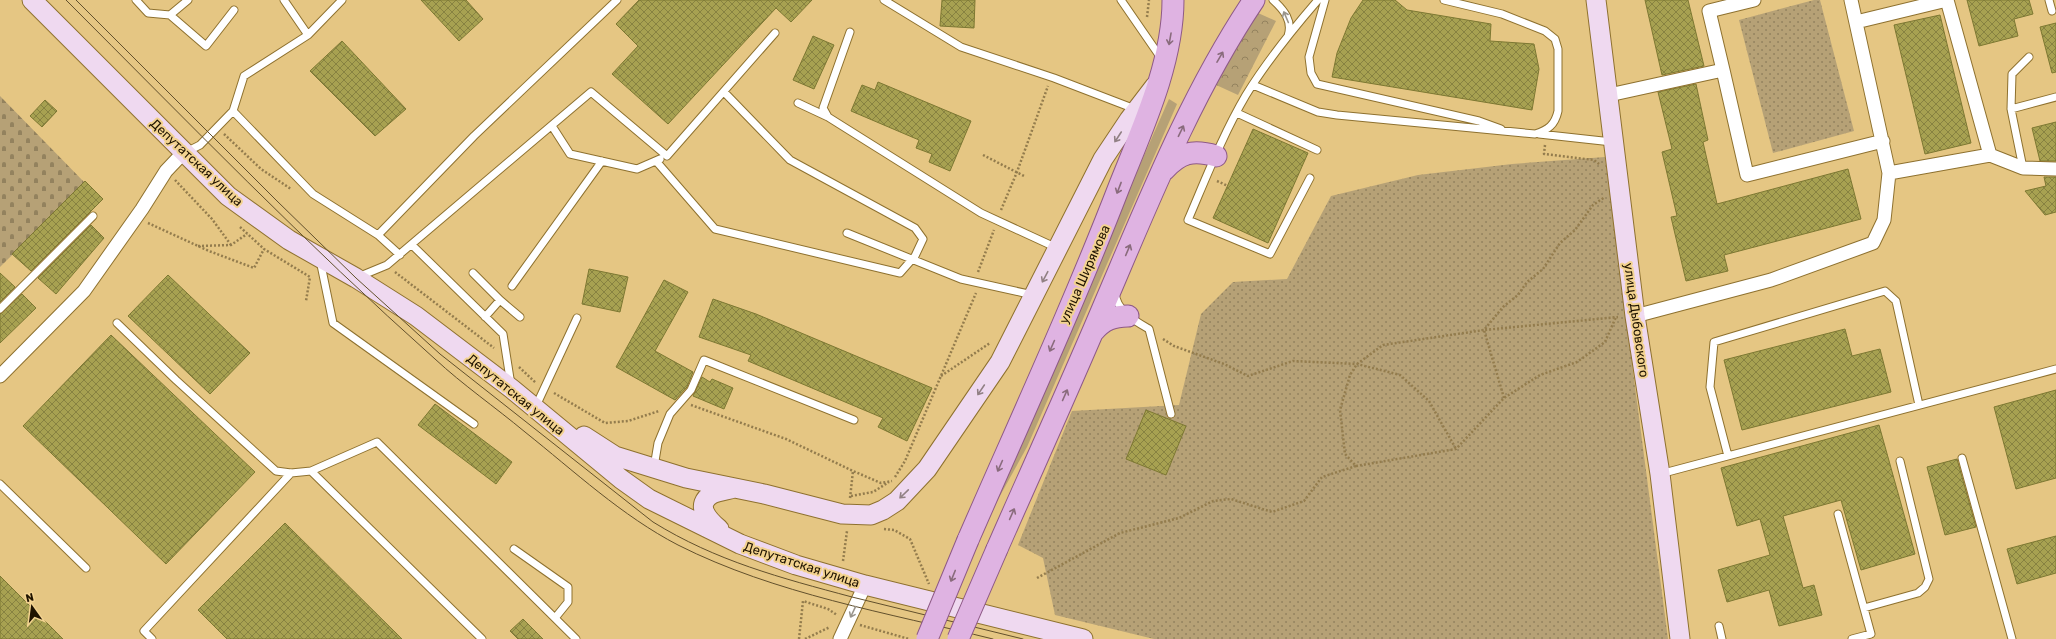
<svg xmlns="http://www.w3.org/2000/svg" width="2056" height="639" font-family="Rubik,sans-serif">
<defs>
<pattern id="forest-crowns" width="20" height="18" patternUnits="userSpaceOnUse"><rect width="20" height="18" fill="#b6a176"/><path d="M2 6a3 3 0 1 1 6 0M12 15a3 3 0 1 1 6 0" fill="none" stroke="#93825e"/></pattern>
<pattern id="cemetery-stones" width="16" height="16" patternUnits="userSpaceOnUse"><rect width="16" height="16" fill="#b6a176"/><path d="M2 7V4a2 2 0 0 1 4 0v3zM10 15v-3a2 2 0 0 1 4 0v3z" fill="#93825e"/></pattern>
<pattern id="park-dots" width="8" height="8" patternUnits="userSpaceOnUse"><rect width="8" height="8" fill="#b6a176"/><path d="M2 2h.1M6 6h.1" fill="none" stroke="#93825e" stroke-width="1.8" stroke-linecap="round"/></pattern>
<pattern id="building-cross-hatch" width="8" height="8" patternUnits="userSpaceOnUse"><rect width="8" height="8" fill="#a7a151"/><path d="M0 0l8 8M0 8l8-8" fill="none" stroke="#878241"/></pattern>
</defs>
<rect width="100%" height="100%" fill="#e5c683"/>
<path fill="#b6a176" d="M1169 99 1177 104 1027 447 996 503 1016 445Z"/>
<path fill="url(#forest-crowns)" d="M1258 13 1276 21 1238 95 1214 84Z"/>
<path fill="url(#cemetery-stones)" d="M0 96 85 183 0 267Z"/>
<path fill="url(#park-dots)" d="M1814 0H1820L1854 131 1773 153 1739 20Z
M1605 157 1668 639H1154L1055 615 1043 558 1018 545 1072 411 1179 405 1201 314 1233 282 1287 279 1331 196 1418 175 1512 164Z"/>
<path fill="url(#building-cross-hatch)" stroke="#7d7832" d="M421 0H466L483 19 459 41Z
M639 0H812L791 22 776 8 668 124 612 74 638 46 616 24Z
M942 0H975L974 28 940 26Z
M1363 0H1395L1407 10 1491 24 1490 41 1534 44 1539 69 1532 110 1332 77 1337 53 1351 18Z
M1645 0H1688L1704 66 1662 75Z
M1967 0H2029L2033 14 2014 19 2018 36 1979 46Z
M1940 15 1971 143 1925 154 1894 25Z
M2056 23V72L2052 73 2040 27Z
M813 36 834 45 814 89 793 80Z
M342 41 406 109 375 136 310 71Z
M878 82 971 121 950 171 929 162 932 154 916 148 919 140 851 111 862 85 875 90Z
M1696 84 1708 140 1703 142 1717 204 1848 169 1861 219 1724 255 1728 271 1686 281 1671 217 1677 216 1662 152 1672 149 1658 92Z
M45 100 57 111 42 127 30 116Z
M2056 122V161H2040L2032 128Z
M1253 129 1308 153 1268 243 1213 218Z
M2044 177H2056V212L2045 215 2025 191 2046 186Z
M85 181 103 199 31 271 12 254Z
M91 225 104 238 56 294 38 278Z
M589 269 628 277 620 312 582 304Z
M0 273 15 287 0 302Z
M168 275 250 353 210 394 128 316Z
M664 280 688 292 655 351 693 372 687 387 675 400 616 367Z
M22 294 36 308 0 343V314Z
M713 299 756 314 932 388 907 441 878 427 883 418 748 361 751 355 699 337Z
M1845 329 1852 356 1880 349 1891 392 1742 430 1724 360Z
M111 335 255 472 166 564 23 426Z
M702 377 710 382 712 379 733 388 724 409 693 396Z
M2056 390V478L2016 489 1994 407Z
M435 404 512 462 496 484 418 425Z
M1146 410 1186 426 1166 475 1126 459Z
M1879 425 1915 554 1861 570 1841 500 1783 516 1803 588 1814 585 1822 615 1779 626 1769 590 1727 602 1718 570 1770 555 1760 519 1737 526 1721 468Z
M1957 459 1976 527 1945 535 1927 467Z
M285 523 402 639H227L198 610Z
M2056 536V573L2017 584 2007 549Z
M0 576 63 639H0Z
M523 619 543 639H518L510 631Z"/>
<g fill="none" stroke-linecap="round" stroke-linejoin="round">
<g stroke="#8e712f" stroke-width="9">
<path id="lane" d="M136 0 148 13 170 15 188 0
M284 0 308 35
M884 0 961 47 1054 78 1135 109
M1121 0 1161 58
M1273 0C1284 10 1293 21 1288 36
M1325 0 1309 57 1311 73 1317 84 1479 121 1501 129
M2049 0 2052 11
M170 15 206 46 234 10
M850 32 823 108 828 117 981 213 1057 248
M2029 57 2012 74 2011 109 2056 97
M1253 85 1318 112 1337 115 1535 134C1548 130 1555 125 1558 111V49L1555 39 1545 31 1502 14 1444 0
M798 103 828 117
M2011 109 2023 168
M233 111 313 194 378 235 400 255
M1237 113 1317 150
M552 126 570 154 637 169 660 159
M1539 134 1612 142
M186 152 200 145 233 111 244 76 308 35 342 0
M656 161 715 229 900 273 915 256 923 239 915 228 790 160 724 92
M1310 178 1270 254 1188 220C1206 178 1223 134 1246 95 1267 61 1292 30 1318 0
M847 233 961 279 1033 295
M378 235 474 136 617 0
M412 245 503 334 511 385
M320 260 333 323 474 424
M473 273 500 300 485 317
M358 277 387 265 591 92 667 156 775 33
M512 286 602 161
M1115 292C1116 311 1135 321 1149 329L1171 414
M500 300 520 317
M0 309 93 216
M117 323 176 380 276 471 291 473 311 471 377 442 576 639
M536 406 577 318
M1728 456 1710 387 1714 342 1885 291 1896 301 1919 405
M1962 458 2012 639
M654 467 658 443 670 414 691 390 704 360 854 420
M311 471 482 639
M1660 474 2056 369
M0 484 86 568
M1838 514 1871 634 1852 639
M514 549 568 587V602L555 618
M1864 608 1918 593 1925 587 1929 579 1900 461
M1719 626 1722 639
M152 639 144 631 291 473"/>
</g>
<g stroke="#8e712f" stroke-width="15">
<path id="street" d="M1856 22 1947 0
M1723 70 1747 175 1883 141
M1609 95 1723 70 1709 11 1754 0
M1990 155 2023 168 2056 169
M1889 173 1990 155 1947 0
M1635 316 1771 280 1873 243 1884 220 1889 173 1851 0
M0 376 84 291 142 209 166 171 184 152
M840 639 865 585"/>
</g>
<g stroke="#8e712f" stroke-width="21">
<path id="secondary" d="M32 0 228 196 289 240 356 278 416 316 512 389 621 479 649 499 740 544 796 565 865 585 1083 639
M1596 0 1635 316 1660 474 1680 639
M584 436 615 456 686 478 764 494 842 514 871 515 883 510 897 501 927 469 1000 362 1103 159 1129 120 1155 86
M719 529C708 520 694 505 712 494 718 491 727 490 734 488"/>
</g>
<g stroke="#8e5a86" stroke-width="23">
<path id="primary" d="M1164 170C1180 153 1192 149 1216 156
M1093 332C1103 320 1113 316 1128 316
M968 540C1019 423 1073 306 1119 187 1142 129 1173 63 1173 0
M997 549C1033 467 1070 386 1105 303 1149 200 1191 94 1254 0"/>
</g>
<path stroke="#937c4d" stroke-width="2.5" stroke-dasharray="2 2" stroke-linecap="butt" d="M1147 17 1149 0
M224 134 261 169 291 189
M1545 145 1544 154 1594 160 1599 164
M983 155 1024 176
M175 180 212 219 231 245
M1217 181 1228 186
M1001 210 1017 172 1048 86
M148 223 209 251 254 268 264 249
M240 227 264 249 310 277 306 301
M198 246 231 245 247 234
M395 272 494 348
M978 272 994 230
M1163 339 1174 346 1224 364 1248 376 1293 361 1357 364 1400 375 1429 401 1456 449
M519 367 536 383
M941 376 990 343
M554 393 605 423 628 421 659 411
M1504 398 1484 330 1618 317
M691 405 786 439 853 471
M1356 466 1456 449 1504 398 1540 375 1577 362 1605 342 1616 317
M895 477 905 461 976 293
M851 496 873 492 889 482
M850 498 853 471 881 483 892 481
M884 529 894 530 910 539 929 584
M843 561 847 531
M1037 578 1120 533 1179 518 1213 501 1231 499 1272 512 1304 501 1322 477 1356 466 1345 454 1340 410 1350 375 1357 364 1383 345 1484 330 1503 307 1518 295 1527 282 1543 269 1560 243 1575 230 1593 205 1605 197
M860 625 909 639
M799 639 803 601 828 609 837 615
M805 639 830 627"/>
<use href="#lane" stroke="#fff" stroke-width="7"/>
<use href="#street" stroke="#fff" stroke-width="13"/>
<use href="#secondary" stroke="#efd9f0" stroke-width="19"/>
<use href="#primary" stroke="#dfb3e2" stroke-width="21"/>
<path stroke="#62502c" stroke-width="1" d="M66 0C187 121 307 245 435 359 463 385 495 407 525 432 574 471 622 516 678 545 775 594 888 613 993 639
M76 0 277 201 356 278 440 354 653 522C716 561 781 578 852 597 909 611 966 625 1023 639"/>
<g stroke="#8e5a86" stroke-width="23" stroke-linecap="butt">
<path id="primary-bridge" d="M927 639 968 540
M958 639 997 549"/>
</g>
<use href="#primary-bridge" stroke="#dfb3e2" stroke-width="21"/>
</g>
<defs><path id="oneway-shaft" d="M-6 0H5M1.5-3L5.5 0L1.5 3" fill="none" stroke-width="1.6" stroke-linecap="round" stroke-linejoin="round"/></defs>
<g stroke="#9a958c">
<use href="#oneway-shaft" transform="translate(1286 17) rotate(-113)"/>
<use href="#oneway-shaft" transform="translate(853 612) rotate(115)"/>
</g>
<g stroke="#896b7c">
<use href="#oneway-shaft" transform="translate(1170 39) rotate(100)"/>
<use href="#oneway-shaft" transform="translate(1220 57) rotate(-60)"/>
<use href="#oneway-shaft" transform="translate(1181 131) rotate(-64)"/>
<use href="#oneway-shaft" transform="translate(1119 188) rotate(111)"/>
<use href="#oneway-shaft" transform="translate(1128 250) rotate(-67)"/>
<use href="#oneway-shaft" transform="translate(1052 346) rotate(114)"/>
<use href="#oneway-shaft" transform="translate(1065 395) rotate(-66)"/>
<use href="#oneway-shaft" transform="translate(1000 466) rotate(114)"/>
<use href="#oneway-shaft" transform="translate(1012 514) rotate(-66)"/>
<use href="#oneway-shaft" transform="translate(953 576) rotate(112)"/>
</g>
<g stroke="#918084">
<use href="#oneway-shaft" transform="translate(1118 137) rotate(123)"/>
<use href="#oneway-shaft" transform="translate(1045 277) rotate(118)"/>
<use href="#oneway-shaft" transform="translate(981 390) rotate(124)"/>
<use href="#oneway-shaft" transform="translate(904 494) rotate(136)"/>
</g>
<g text-anchor="middle" stroke-width="4" stroke-linejoin="round" paint-order="stroke">
<g font-size="13" fill="#1f1300" stroke="#f3d390">
<text transform="translate(197 162) rotate(43)" y="5">Депутатская улица</text>
<text transform="translate(1084 274) rotate(-66)" y="5">улица Ширямова</text>
<text transform="translate(1637 320) rotate(82)" y="5">улица Дыбовского</text>
<text transform="translate(516 394) rotate(39)" y="5">Депутатская улица</text>
<text transform="translate(802 564) rotate(18)" y="5">Депутатская улица</text>
</g>
</g>
<g transform="translate(32 607) rotate(346)" stroke="#f3d390" stroke-width="3" paint-order="stroke">
<path d="M0-3L7 15L0 10L-7 15Z" fill="#1f1300"/>
<text y="-6" font-size="11" font-weight="bold" text-anchor="middle" fill="#1f1300">N</text>
</g>
</svg>
